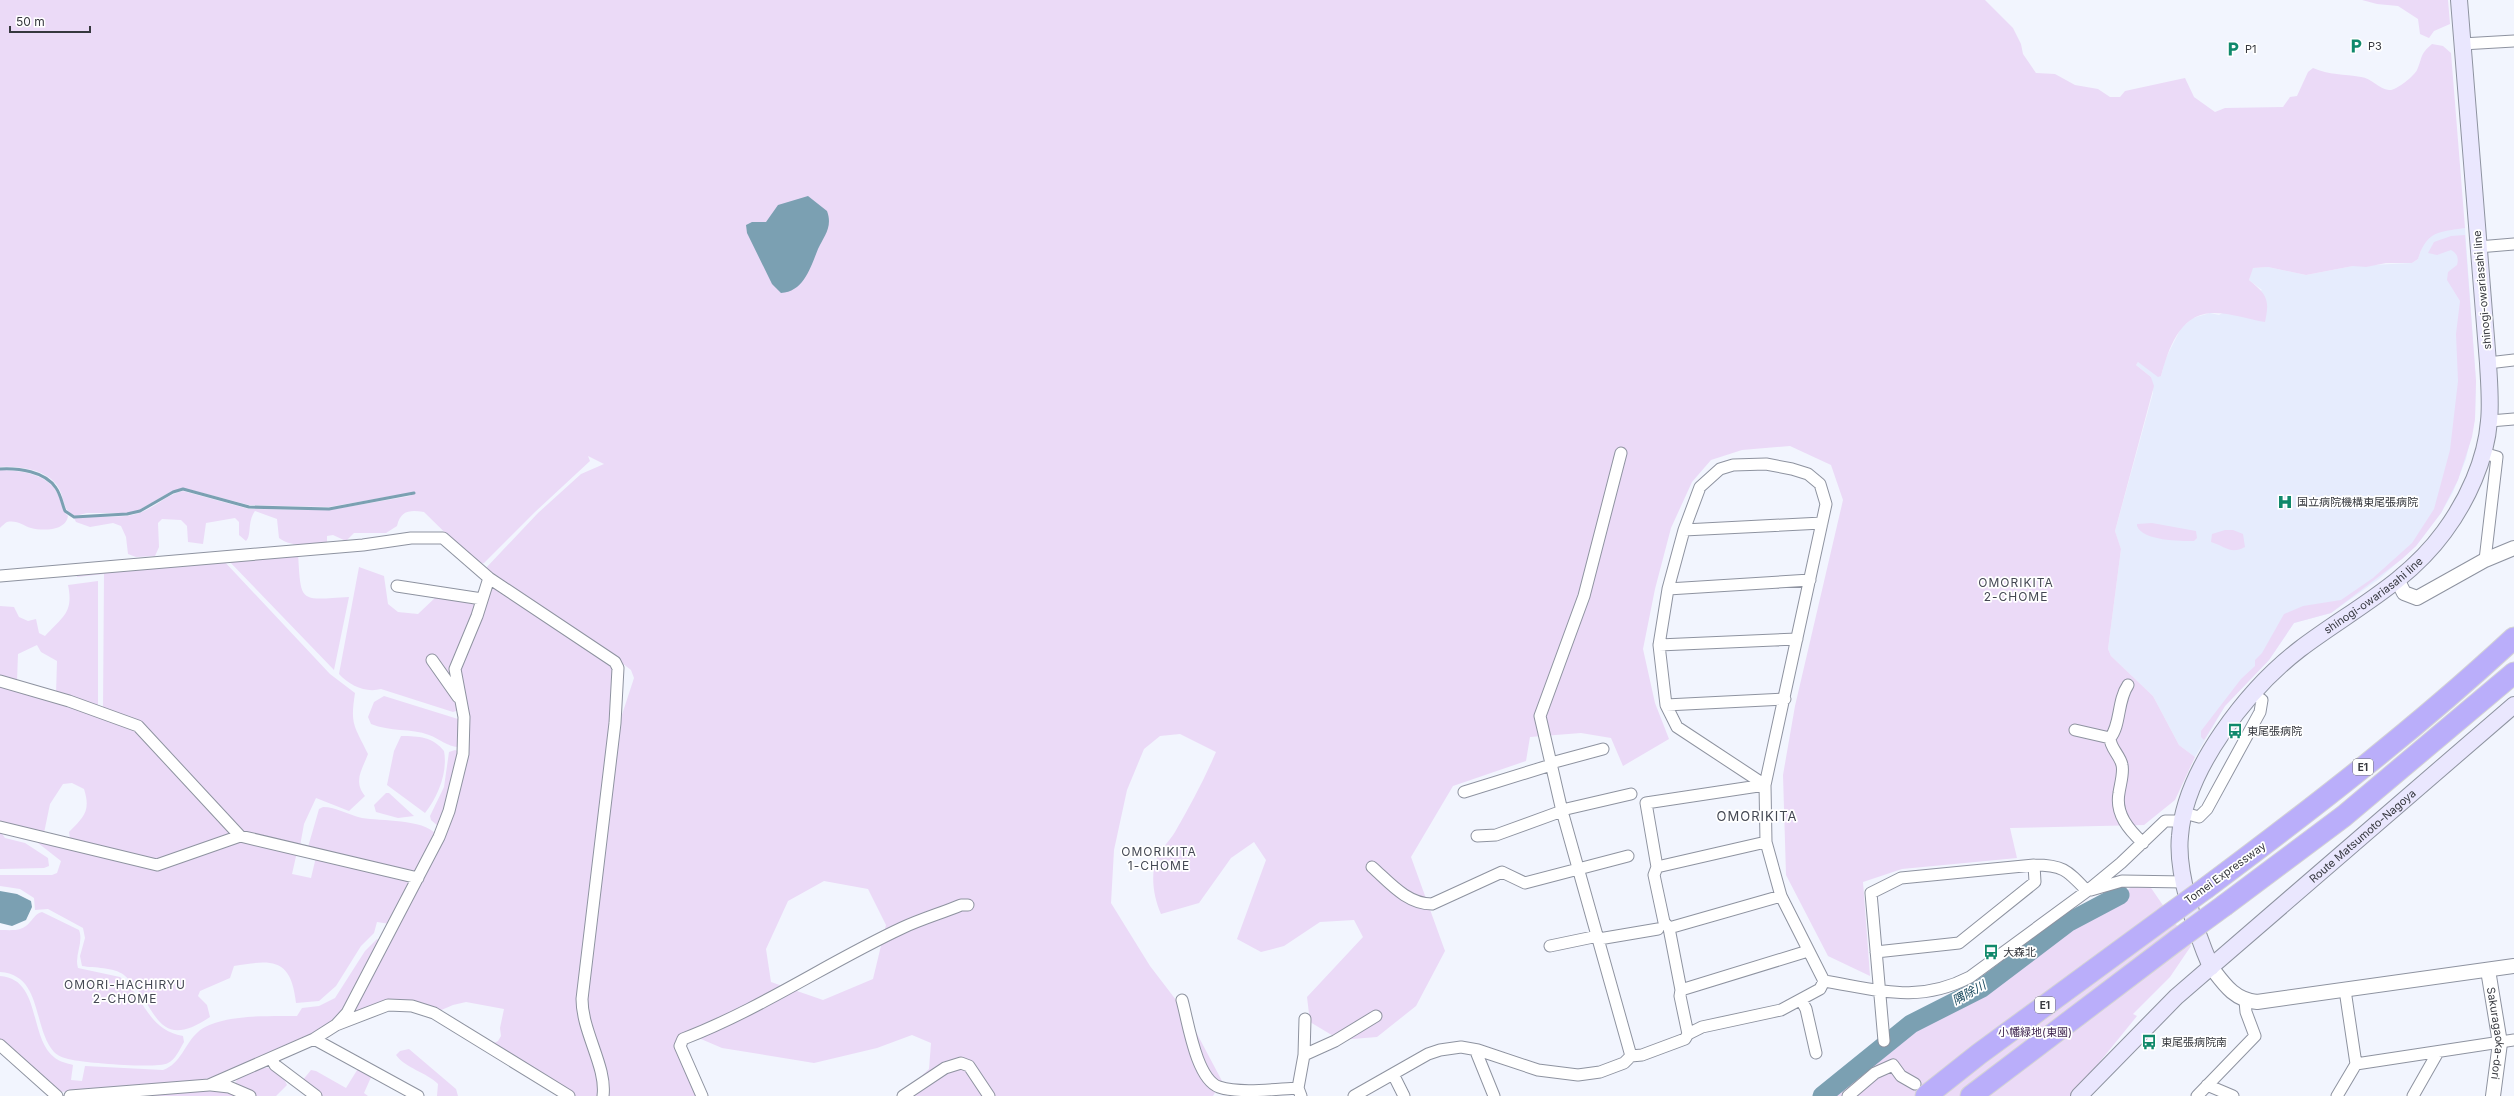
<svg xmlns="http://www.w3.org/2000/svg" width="2514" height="1096" font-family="Inter,'Noto Sans JP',sans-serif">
<rect width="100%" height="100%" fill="#f2f5fe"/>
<path fill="#e6ecfd" d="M2465 228 2476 381 2475 419 2466 459 2453 492 2441 513 2416 546 2379 579 2331 613 2294 623 2269 660 2225 706 2195 757 2179 745 2153 696 2111 656 2108 649 2121 549 2115 531 2153 393 2151 377 2136 365 2138 362 2161 376 2165 360 2181 328 2193 318 2210 313 2219 315 2262 290 2249 280 2252 268 2268 267 2306 275 2353 266 2412 263 2418 259 2423 244 2430 236 2439 231Z"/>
<path fill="#ebdaf7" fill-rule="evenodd" d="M0 0H1985L2013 28 2021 44 2023 54 2036 73 2055 74 2075 85 2098 89 2110 97H2120L2125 91 2185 78 2194 97 2215 112 2225 108 2283 107 2290 97 2297 96 2308 72 2313 68C2329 75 2344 74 2361 77 2371 78 2379 89 2389 90 2396 91 2414 76 2417 70 2423 57 2419 55 2432 44L2443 46 2451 53 2465 228C2438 232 2427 231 2418 259L2412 263H2386L2366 267 2353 266 2306 275 2268 267 2253 268 2249 280C2267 295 2270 299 2265 322 2248 319 2228 312 2211 313 2179 315 2168 350 2161 376L2158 377 2138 362 2136 365 2151 377 2154 386 2115 531 2121 549 2108 649 2111 656 2153 696 2179 745 2195 757 2175 800 2144 825 2010 828 2017 858 1902 869 1863 882 1870 976 1828 956 1786 875 1783 775 1795 706 1843 500 1831 465 1790 446 1742 450 1711 460 1692 482 1671 528 1655 589 1643 649 1655 703 1669 739 1623 766 1611 738 1581 733 1530 737 1526 761 1453 786 1411 857 1445 951 1416 1006 1377 1037 1340 1040 1310 1022 1307 997 1363 937 1354 920 1320 922 1284 946 1261 952 1237 939 1266 860 1254 842 1231 858 1199 903 1161 914C1154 898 1151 880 1155 863 1159 850 1169 842 1175 832 1190 806 1204 780 1216 752L1180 734 1160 736 1144 749 1127 790 1114 850 1111 903 1150 966 1186 1013 1222 1081 1213 1096H900L929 1069 931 1043 912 1035 877 1048 814 1063 722 1048 687 1033 678 1038 697 1096H606L588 1027 586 999 618 727 634 678 631 670 618 660 485 569 538 513 581 474 604 464 588 456 590 461 535 512 484 563 478 565 424 512C410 510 401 510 397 526L386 533H354L346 541 333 535 327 536V543C311 544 292 548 279 538L277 519 255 511C247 522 252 535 246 541L239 535V522L235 518 206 523 203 544 188 542 187 526 181 520 162 519 158 523 159 547 155 556 136 557 128 554 126 537 121 526 113 523 90 527 76 522 74 518C95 514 119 520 139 513 155 508 167 494 183 491L249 509 329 510 410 496 415 492 329 507 249 505 183 488 172 491 139 510 127 513H87L75 516C61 510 65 497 58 487 47 469 18 466 0 467ZM824 881 868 889 886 925 873 979 823 1000 771 982 766 949 788 901Z
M2362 0H2448L2450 24 2434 31 2429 38 2420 34 2418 19 2398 6 2377 4Z
M2465 235 2476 381 2475 419 2472 437 2458 480 2441 513 2416 546 2402 559 2331 613 2294 623 2269 660 2225 706 2204 740 2201 737V731L2241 679 2255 666V660L2262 653 2284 614 2303 606 2341 600 2373 578 2412 543 2434 509 2450 450 2458 381 2456 334 2460 301 2447 280 2448 272 2457 265C2459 258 2457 253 2451 250L2437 255 2428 253 2434 242 2451 236Z
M0 470C20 470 48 474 58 494 62 502 61 509 68 516 66 531 43 531 31 528 23 526 18 520 7 522 5 523 2 526 0 528Z
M2152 523 2196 531 2197 538 2194 541C2180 541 2143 541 2137 526V524Z
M2225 530H2233L2243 534 2245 547C2230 555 2225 546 2211 542L2212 534Z
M298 553C301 604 299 600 349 597L334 670 227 559Z
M223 560 330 674 355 693C350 725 354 725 368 754 362 770 353 781 365 796L349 811 316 798 304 824 300 846 246 835 148 731 103 710 104 574 77 577 76 572Z
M359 567 384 576 388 604 398 612 418 614 437 596 477 603 454 660 459 710 453 712 381 689C366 693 350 686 339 674Z
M98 581V708L56 694 57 661 41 652 37 645 18 654 17 681 0 677V606L14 607 19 617 28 621 36 619 39 633 45 636C62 617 74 613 68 585Z
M493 583 612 663 615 669 612 727 582 972 600 1096H573L492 1044 498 1041 501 1036 500 1028 504 1009 466 1002 453 1005 439 1011 404 1003 348 1019 460 785 458 676Z
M0 685 131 726 231 832 228 837 154 860 70 839 69 832C84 817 91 811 84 789L72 783 63 784 50 804 44 833 0 823Z
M384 696 458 719 462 722 461 747C449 748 440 739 429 735 411 728 390 732 371 724L368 717 374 702Z
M401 736C419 736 433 737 444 751 448 772 438 797 425 813L387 785 394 751Z
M455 750 460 752 439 827 431 820 430 816 444 787 449 752Z
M386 793H389L414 816 398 818 376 812 374 805Z
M323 807C336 807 349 815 362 818 381 821 423 819 436 834L417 871 413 873 308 847 319 809Z
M0 831 5 838 25 843 48 858 49 866 44 868 0 869Z
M40 840 157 868 240 841 297 852 292 874 311 878 316 857 406 879 410 886 390 924 377 922 374 933 361 946 336 986 319 1001 296 1003C291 959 274 959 234 966L230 978 200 991 198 996 207 1005 210 1017C154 1055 157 1002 124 975 114 967 94 968 82 966L80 956 85 938 83 928 48 909 35 910 34 898 20 889 0 886V875H52L57 873 61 861 38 843Z
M2149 885 2191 946 2170 977 2133 1014 2137 1016 2072 1096H1830L1930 1016 1993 984 2072 924 2120 897 2131 887Z
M42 912 79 930C84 943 74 955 78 968L120 977C145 997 147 1030 183 1036L184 1042C180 1049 175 1060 168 1063 157 1069 88 1063 73 1060 67 1059 59 1057 54 1052 32 1027 43 975 0 972V930C12 930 22 932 30 922 35 917 35 914 42 912Z
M377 939 380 941 345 1009 319 1031 210 1078 189 1083 60 1092 0 1040V976C42 979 28 1038 55 1058 60 1062 67 1063 73 1065L71 1080 82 1081 85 1066 163 1070C181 1064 185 1043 198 1032 218 1014 271 1016 297 1016L302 1008 319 1006 335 998 365 951Z
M409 1049 456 1089 458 1096H437L438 1084C426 1072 405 1068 396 1055L400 1051Z
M260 1067C274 1067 281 1072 287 1085L276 1096H256L235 1083 240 1075Z
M359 1067 372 1075 364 1093 368 1096H321L302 1081 311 1070 316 1071 346 1088Z
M213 1088 227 1090 239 1096H121Z"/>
<path fill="#7ba0b2" d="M808 196 827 211C833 227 824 236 818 249 811 266 804 292 781 293L772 284 747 233 746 225 752 222H766L778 205Z
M0 891 17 894 31 901 32 907 26 920 12 926 0 923Z"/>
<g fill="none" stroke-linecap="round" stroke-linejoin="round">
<path stroke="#7ba0b2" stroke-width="3" d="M0 469C18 468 45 471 56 488 61 495 62 504 65 511L74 517 127 514 140 511 173 492 183 489 249 507 329 509 414 493"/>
<path stroke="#7ba0b2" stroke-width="19" d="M1822 1096 1911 1024 1982 988 2069 922 2120 895"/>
<g stroke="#8e93a0" stroke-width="13">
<path id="minor" d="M2462 44 2514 41
M2478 247 2514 244
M2488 363 2514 360
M2490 421 2514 419
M1621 453 1584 596 1540 716 1562 811 1631 1056
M2483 453 2497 457 2485 560
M1684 530 1822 523
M0 576 363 545 411 538H443L489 578 615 662 618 668 615 723 582 999C582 1032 607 1067 603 1096
M397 586 482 599
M1668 589 1810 580
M1659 645 1797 639
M432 660 458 697
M0 681 69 701 138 726 240 836
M1666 705 1785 699
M2075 730 2110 738C2110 748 2120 755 2122 765 2124 773 2120 785 2119 793 2115 814 2129 830 2143 843
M2110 738C2121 725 2117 701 2128 685
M1551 763 1603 749
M1765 785 1677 727 1666 705 1659 645 1668 589 1684 530 1700 487 1720 469 1733 465 1766 464 1792 469 1808 474 1820 484 1826 504 1765 785 1766 842 1781 896 1824 981
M1464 792 1551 765
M1562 810 1631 794
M2184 813 2199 817 2207 809 2260 712 2262 700 2253 694
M0 827 157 865 240 836 418 878
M1477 836 1496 835 1562 811
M1372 867C1390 883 1407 904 1432 904L1502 872 1525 883 1628 856
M1657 867 1766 842
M2091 890 2122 881 2185 882
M1781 896 1669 928 1681 990 1808 951
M1669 928 1664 922 1654 875 1657 867 1646 803 1765 785
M1599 939 1658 929
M1550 946 1598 936
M1876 952 1959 943 2035 882 2034 865
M1824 981C1879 990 1918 1004 1970 977L2087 891 2121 863 2165 821H2182
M1681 990 1680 996 1688 1034
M1182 1000C1188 1021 1196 1079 1219 1087 1240 1094 1276 1089 1298 1088L1301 1096
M1801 1000 1806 1009 1816 1053
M336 1025 388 1005 412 1006 434 1013 569 1096
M314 1039 418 1096
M1884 1041 1871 893 1901 878 2034 865C2063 865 2067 870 2087 891
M0 1045 57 1096
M1478 1050 1477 1054 1494 1096
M1304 1055 1335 1041 1376 1016
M271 1058 275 1065 316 1096
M2356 1064 2514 1040
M1393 1074 1404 1096
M211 1085 229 1087 250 1096
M2207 1085 2233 1096
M1298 1088 1304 1055 1305 1019
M70 1096 209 1085 314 1039 336 1025 347 1013 439 837 449 811 463 754 464 717 455 669 477 616 489 578
M702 1096 680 1046 683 1039C761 1009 827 963 902 928 921 919 942 913 961 905H968
M903 1096 945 1068 961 1063 969 1066 989 1096
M1354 1096 1428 1054 1440 1050 1461 1047 1478 1050 1538 1070 1578 1075 1600 1072 1624 1063 1631 1056 1642 1055 1685 1039 1688 1034 1702 1027 1781 1010 1820 989 1824 981
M1848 1096 1875 1073 1893 1065 1901 1076 1915 1084
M2197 1096 2255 1036 2246 1012 2245 1001
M2337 1096 2356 1064 2345 990
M2413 1096 2438 1052"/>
</g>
<g stroke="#8e93a0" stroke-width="16">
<g id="tertiary">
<path d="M2398 581 2404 593 2417 598 2485 560 2514 548"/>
<path d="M2211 967C2224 984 2234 1000 2257 1002L2514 966"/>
<path id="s1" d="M2488 970 2500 1043 2493 1096"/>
</g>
</g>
<g stroke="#8e93a0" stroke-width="18">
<g id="secondary">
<path id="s2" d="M2211 967C2196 933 2176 872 2180 836 2185 769 2248 689 2300 649 2350 611 2406 584 2444 532 2467 501 2486 460 2489 421 2491 403 2489 382 2488 363L2459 0"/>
<path id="s3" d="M2079 1096 2176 997 2514 705"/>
</g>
</g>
<g stroke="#d3d3d5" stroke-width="23">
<path id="motorway" d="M2206 888C2312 809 2417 728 2514 638
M2225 905 2344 816 2514 673
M1926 1096 1979 1054 2166 917
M1971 1096 2177 940"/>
</g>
<use href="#minor" stroke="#fff" stroke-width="11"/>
<use href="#tertiary" stroke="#fff" stroke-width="14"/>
<use href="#secondary" stroke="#eae7fe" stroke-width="16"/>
<use href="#motorway" stroke="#baaefa" stroke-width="21"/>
<g stroke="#d3d3d5" stroke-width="23" stroke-linecap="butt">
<path id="motorway-bridge" d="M2166 917 2206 888
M2177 940 2225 905"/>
</g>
<use href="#motorway-bridge" stroke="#baaefa" stroke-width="21"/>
</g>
<defs>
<g id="parking-bare" transform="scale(1.2)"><path d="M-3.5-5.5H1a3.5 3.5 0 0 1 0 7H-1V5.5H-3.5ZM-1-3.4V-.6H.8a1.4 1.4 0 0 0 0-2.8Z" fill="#10896b" stroke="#fff" stroke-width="2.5" paint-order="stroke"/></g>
<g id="hospital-bare" transform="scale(1.2)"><path d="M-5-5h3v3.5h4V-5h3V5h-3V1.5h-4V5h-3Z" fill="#10896b" stroke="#fff" stroke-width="2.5" paint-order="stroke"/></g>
<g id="bus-bare" transform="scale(1.2)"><path d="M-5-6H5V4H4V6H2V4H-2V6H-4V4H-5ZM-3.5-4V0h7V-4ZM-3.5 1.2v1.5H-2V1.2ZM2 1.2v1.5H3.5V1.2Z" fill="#10896b" stroke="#fff" stroke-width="2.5" paint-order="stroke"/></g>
</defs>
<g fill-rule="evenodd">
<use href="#parking-bare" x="2356" y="46"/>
<use href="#parking-bare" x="2233" y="49"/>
<use href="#hospital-bare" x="2285" y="502"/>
<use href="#bus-bare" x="2235" y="731"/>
<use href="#bus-bare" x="1991" y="952"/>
<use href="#bus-bare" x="2149" y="1042"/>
</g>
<g text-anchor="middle" stroke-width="3.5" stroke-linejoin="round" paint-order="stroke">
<g fill="#fff" stroke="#727478" stroke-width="1">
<rect x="2353" y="759" width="20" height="16" rx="3"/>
<rect x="2035" y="997" width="20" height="16" rx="3"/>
</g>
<g font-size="10" font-weight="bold" fill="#36383e">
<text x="2363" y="771">E1</text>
<text x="2045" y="1009">E1</text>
</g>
<g font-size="11" fill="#36383e" stroke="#fff" text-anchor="start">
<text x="2368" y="50">P3</text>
<text x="2245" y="53">P1</text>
<text x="2297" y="506">国立病院機構東尾張病院</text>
<text x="2247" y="735">東尾張病院</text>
<text x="2003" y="956">大森北</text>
<text x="2161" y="1046">東尾張病院南</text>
</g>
<g font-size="11" fill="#36383e" stroke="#fff">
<text transform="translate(2482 290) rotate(-95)" y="4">shinogi-owariasahi line</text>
<text dy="4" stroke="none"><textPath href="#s2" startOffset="454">shinogi-owariasahi line</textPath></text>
<text dy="4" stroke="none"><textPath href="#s3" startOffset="385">Route Matsumoto-Nagoya</textPath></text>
<text transform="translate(2225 873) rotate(-36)" y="4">Tomei Expressway</text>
<text dy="4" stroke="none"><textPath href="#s1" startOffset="64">Sakuragaoka-dori</textPath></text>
</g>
<g font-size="11" fill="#402650" stroke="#fff">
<text x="2035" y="1036">小幡緑地(東園)</text>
</g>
<g font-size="12" letter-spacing="1" fill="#444853" stroke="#fff">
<text x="2016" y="587">OMORIKITA<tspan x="2016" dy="14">2-CHOME</tspan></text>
<text x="1159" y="856">OMORIKITA<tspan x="1159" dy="14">1-CHOME</tspan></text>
<text x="125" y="989">OMORI-HACHIRYU<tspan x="125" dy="14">2-CHOME</tspan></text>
</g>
<g font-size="12" font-style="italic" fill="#15465b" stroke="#fff">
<text transform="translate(1969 993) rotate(-29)" y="4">隅除川</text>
</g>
<g font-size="13" letter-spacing="1" fill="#444853" stroke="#fff">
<text x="1757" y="821">OMORIKITA</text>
</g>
</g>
<path d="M10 26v6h80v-6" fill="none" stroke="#36383e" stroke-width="2"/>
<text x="16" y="26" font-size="12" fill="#36383e" stroke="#ffffff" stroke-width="3" paint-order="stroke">50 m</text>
</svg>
